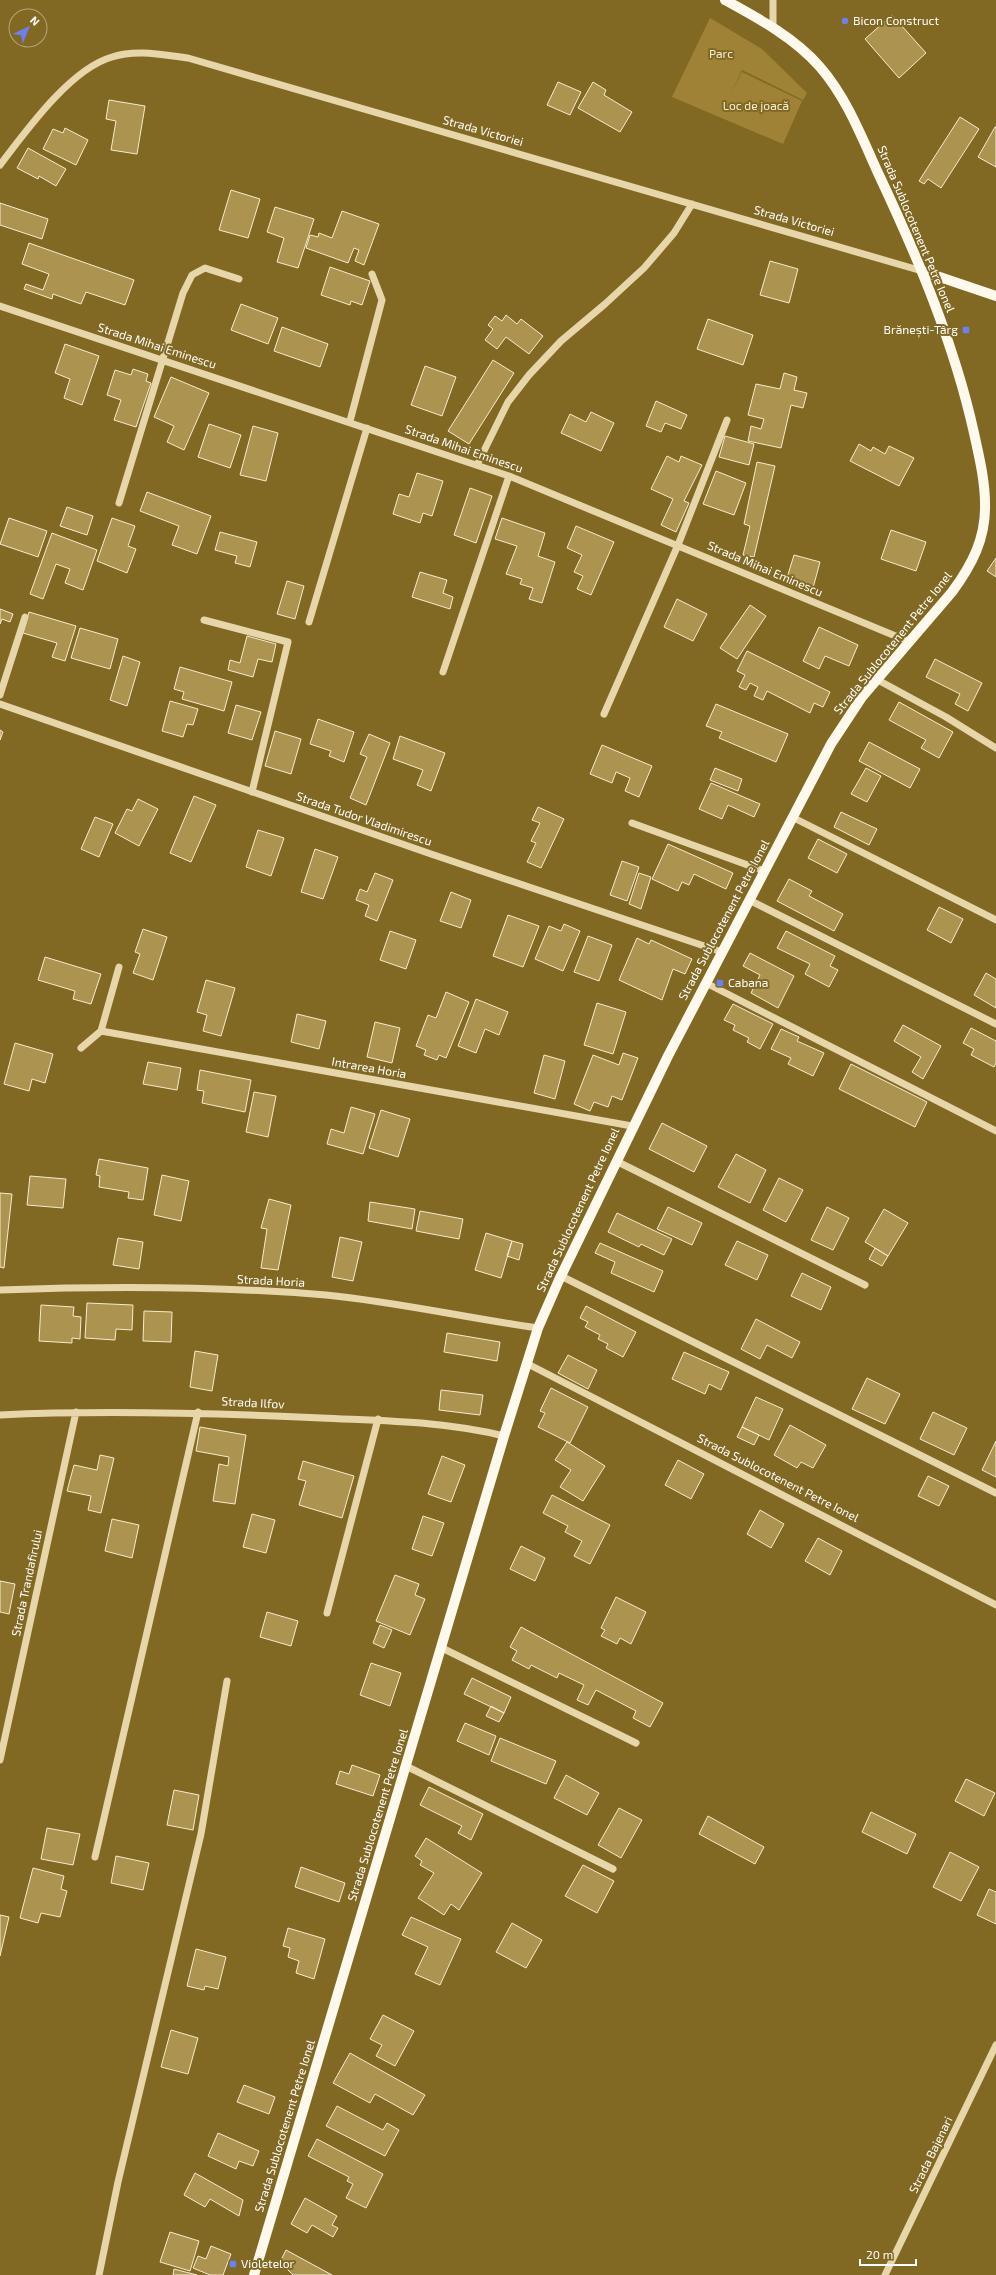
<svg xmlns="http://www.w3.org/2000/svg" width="996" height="2275" font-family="'Exo 2',sans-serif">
<rect width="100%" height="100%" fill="#826923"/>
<path fill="#a08237" d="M710 18 762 49 807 93 803 100 742 70 731 93 742 72 802 101 783 144 672 97Z"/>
<path fill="#ac9350" stroke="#f6ebce" d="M892 15 926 53 899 78 865 39Z
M558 82 581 92 570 115 547 105Z
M593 82 606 90 604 95 632 112 620 132 578 108Z
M109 100 145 106 137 154 111 150 116 121 106 119Z
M960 117 979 129 941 188 928 179 924 184 919 181Z
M995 127H996V167L978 157Z
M65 128 88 140 76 165 43 149 53 129 63 133Z
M28 148 66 169 56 186 39 176 38 179 17 168Z
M231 190 260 199 248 238 219 230Z
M0 203 48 219 42 239 0 225Z
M275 207 314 219 298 268 277 262 284 238 267 232Z
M342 211 379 224 364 265 355 261 359 250 354 248 348 263 306 248 310 235 318 237 319 233 332 238Z
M29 243 134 280 125 305 86 292 81 304 53 294 52 299 24 289 26 284 43 290 49 274 22 264Z
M770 261 798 269 789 303 760 295Z
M330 267 370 281 362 305 351 301 350 305 321 295Z
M241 304 278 318 268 344 231 330Z
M506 315 517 324 521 319 543 336 529 354 506 337 497 349 485 340 493 329 488 325 495 316 502 321Z
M708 319 753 335 743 365 697 349Z
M282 327 328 344 320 367 274 351Z
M65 344 99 356 82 405 64 398 70 379 55 373Z
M493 360 514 373 469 444 448 431Z
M425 366 456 377 442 416 411 405Z
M133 369 148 374 146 381 151 383 136 427 114 420 121 400 107 395 115 370 131 375Z
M784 373 797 377 794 390 807 393 803 408 791 405 781 448 748 441 751 426 761 429 764 419 748 415 756 384 780 389Z
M171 377 209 393 184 450 167 442 174 426 154 417Z
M656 401 687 415 681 429 665 423 661 432 646 426Z
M591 412 614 423 601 451 561 433 570 414 586 422Z
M209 424 241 435 230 468 198 457Z
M253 426 278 433 266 481 240 475Z
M725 436 754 444 749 465 719 457Z
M859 444 871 451 873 447 885 454 889 446 914 458 899 486 850 461Z
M667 456 679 462 681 456 702 465 684 501 689 503 676 532 661 525 673 499 651 489Z
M757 462 775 466 754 557 743 555 750 526 744 524Z
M716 471 746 483 734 515 703 504Z
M417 473 443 481 432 516 423 513 420 523 393 514 399 494 409 497Z
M470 488 492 496 476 543 454 535Z
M147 492 211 516 197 554 172 545 179 526 140 511Z
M67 507 93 516 87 535 60 526Z
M9 518 47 531 38 557 0 544Z
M112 518 135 526 128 546 136 549 127 573 97 561Z
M502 518 545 533 538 556 555 562 542 603 529 599 533 588 520 584 522 579 506 574 517 546 495 539Z
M576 526 614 542 591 595 577 589 583 576 574 572 582 555 567 548Z
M891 530 926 542 916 571 881 559Z
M220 532 257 542 250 567 235 563 237 556 215 550Z
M52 533 97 550 83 590 65 583 70 569 56 564 43 599 30 594Z
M794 555 820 562 813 588 786 581Z
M996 558V577L987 571Z
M420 572 447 580 443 593 453 597 450 609 412 597Z
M287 581 304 586 295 619 277 614Z
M677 599 707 614 693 641 664 627Z
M750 605 766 616 737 659 720 648Z
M0 609 13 614 10 622 2 619 0 624Z
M29 612 76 626 65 661 52 657 57 643 23 633Z
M819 627 858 645 849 666 825 656 819 669 803 661Z
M80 628 118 639 110 669 71 658Z
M247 636 276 644 272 662 258 659 253 677 228 670 230 660 240 663Z
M747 651 830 692 823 707 814 703 810 713 767 691 763 700 754 696 758 687 750 683 746 690 739 687 745 675 737 671Z
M123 656 140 662 127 706 110 700Z
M935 659 982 683 968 711 955 704 960 694 926 677Z
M180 667 232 682 224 711 182 699 184 692 174 689Z
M170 701 198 709 193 725 187 724 183 737 162 731Z
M899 702 953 732 939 758 921 748 926 740 889 720Z
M716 704 788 734 776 762 719 738 722 732 706 726Z
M236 705 261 712 252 740 228 733Z
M318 719 354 732 344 762 329 756 331 751 310 744Z
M0 730 3 732 0 740Z
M275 731 301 739 291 774 265 766Z
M369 734 390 743 366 805 350 798 367 757 360 754Z
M400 736 445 753 431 791 417 785 423 770 393 759Z
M869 742 920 769 910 788 859 761Z
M602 745 652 766 639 797 625 791 630 778 616 772 612 783 590 774Z
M715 768 742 779 738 791 710 780Z
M866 768 881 776 867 802 851 794Z
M711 783 760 804 754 817 728 805 722 819 699 809Z
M194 796 216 805 191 862 170 853Z
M138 799 158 809 139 846 115 833 127 809 132 811Z
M538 807 564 819 541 868 527 862 536 843 531 841 540 823 532 820Z
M841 812 877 829 869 845 834 827Z
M95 817 113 824 99 857 81 849Z
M258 830 284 838 271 876 246 867Z
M818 839 847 854 837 873 808 858Z
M668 844 733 873 726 889 694 874 689 885 682 882 678 891 652 879Z
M315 849 338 857 323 899 301 892Z
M622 861 639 867 627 901 610 895Z
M375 873 393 880 377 921 365 916 369 905 356 900 360 889 367 892Z
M639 873 651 877 641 909 629 904Z
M789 879 812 891 809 896 843 914 834 931 777 901Z
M451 892 471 900 461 928 440 921Z
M939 907 963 919 951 943 927 930Z
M508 915 539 926 523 967 493 956Z
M564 924 580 931 563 971 535 959 549 926 561 931Z
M143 929 167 937 153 980 133 973 140 954 135 952Z
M390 931 416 940 406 969 380 960Z
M786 931 835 956 830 966 838 970 829 987 805 974 810 964 777 948Z
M588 936 612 945 599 981 574 972Z
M637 938 649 944 651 940 692 959 685 974 673 969 662 1000 619 980Z
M750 953 794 976 778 1008 751 993 760 975 743 966Z
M45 957 101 974 91 1004 73 999 75 991 38 980Z
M986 973 996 979V1008L974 995Z
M206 980 235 988 221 1036 203 1031 207 1015 197 1012Z
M446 992 469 1002 446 1058 439 1055 437 1060 424 1055 426 1050 416 1046 428 1015 436 1018Z
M476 999 508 1012 499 1035 485 1029 476 1053 458 1046Z
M597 1003 626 1012 613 1054 584 1045Z
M733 1004 773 1024 760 1049 747 1042 749 1038 733 1030 735 1025 724 1020Z
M297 1014 326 1021 319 1049 291 1042Z
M375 1022 400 1028 392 1063 367 1057Z
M903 1025 941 1046 923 1079 912 1072 921 1057 894 1041Z
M971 1028 996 1041V1063L994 1067 971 1055 974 1049 963 1043Z
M781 1029 799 1037 797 1041 824 1053 813 1076 788 1064 791 1058 771 1049Z
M15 1043 53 1054 45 1083 32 1079 29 1091 4 1084Z
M623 1053 638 1058 622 1100 612 1096 608 1107 594 1102 590 1111 574 1104 593 1055 619 1065Z
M544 1055 565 1061 555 1099 534 1093Z
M148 1062 181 1068 177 1090 143 1084Z
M851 1064 927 1102 915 1127 839 1089Z
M200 1070 251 1080 245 1112 202 1103 204 1091 197 1090Z
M254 1092 276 1096 268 1137 246 1132Z
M351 1107 375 1114 363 1154 327 1144 331 1129 344 1133Z
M381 1110 410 1119 398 1157 369 1148Z
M662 1123 707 1146 694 1172 649 1149Z
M736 1154 766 1170 750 1203 718 1187Z
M99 1159 148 1168 143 1200 128 1198 129 1192 99 1187 100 1176 96 1175Z
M162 1175 189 1181 181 1221 154 1215Z
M30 1176 66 1179 63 1208 27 1205Z
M779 1178 803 1190 786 1222 763 1210Z
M0 1193 12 1194 4 1268 0 1267Z
M269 1199 291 1205 278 1270 261 1268 267 1229 261 1228Z
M370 1202 415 1209 412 1229 368 1221Z
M668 1207 702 1223 692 1245 657 1229Z
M827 1207 849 1218 833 1250 811 1240Z
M884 1209 908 1223 888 1256 865 1242Z
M420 1211 463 1219 459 1239 416 1231Z
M617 1213 672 1239 664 1255 641 1244 639 1247 608 1232Z
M486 1233 512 1241 501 1278 475 1270Z
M340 1237 362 1242 353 1281 332 1277Z
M118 1238 143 1242 139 1269 113 1265Z
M512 1241 523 1244 519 1260 507 1256Z
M737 1241 768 1255 757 1280 725 1265Z
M600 1243 663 1271 654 1292 611 1273 615 1262 595 1253Z
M875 1248 888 1256 882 1266 869 1259Z
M802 1273 831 1287 821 1310 791 1296Z
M87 1303 133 1305 132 1330 116 1329 115 1340 85 1338Z
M41 1305 74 1307 73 1316 81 1317 80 1339 72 1338V1343L39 1341Z
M586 1306 636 1332 623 1357 606 1348 608 1344 598 1339 600 1335 585 1327 588 1322 580 1318Z
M144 1311 172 1312 171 1342 143 1341Z
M756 1319 800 1342 792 1358 767 1345 760 1359 741 1349Z
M447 1333 500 1342 497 1361 444 1352Z
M195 1351 218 1355 212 1391 190 1387Z
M684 1352 729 1372 721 1390 709 1384 705 1394 672 1379Z
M568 1355 597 1370 588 1389 558 1373Z
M867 1378 900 1394 885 1424 852 1409Z
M551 1388 588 1407 570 1443 538 1427 545 1413 540 1411Z
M441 1390 483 1395 480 1415 439 1410Z
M756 1397 783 1409 769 1440 742 1427Z
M933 1412 967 1428 954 1455 920 1439Z
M790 1425 826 1445 813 1468 801 1462 797 1468 774 1455Z
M200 1427 246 1435 235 1504 213 1501 219 1464 228 1466 229 1457 196 1451Z
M742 1427 759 1435 754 1445 737 1437Z
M996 1441V1477L982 1470Z
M567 1442 605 1466 583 1501 560 1487 571 1470 555 1460Z
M100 1455 114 1458 101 1513 88 1510 91 1496 67 1491 74 1465 97 1470Z
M442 1456 465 1465 451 1502 428 1494Z
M678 1460 704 1474 691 1499 665 1485Z
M303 1461 354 1476 342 1518 299 1505 306 1481 298 1479Z
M928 1476 949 1486 939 1506 918 1496Z
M552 1495 610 1525 590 1564 574 1556 582 1541 565 1532 568 1526 543 1513Z
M760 1510 784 1524 771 1548 747 1534Z
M252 1514 275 1520 266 1553 243 1547Z
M423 1516 444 1523 432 1556 412 1549Z
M112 1519 139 1525 132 1558 105 1551Z
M818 1538 842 1551 830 1575 805 1561Z
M521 1546 545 1558 535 1581 510 1569Z
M395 1575 419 1584 415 1595 425 1599 410 1635 376 1621Z
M0 1581 15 1584 9 1614 0 1612Z
M616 1597 646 1612 631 1644 620 1638 617 1644 601 1636 605 1630 601 1628Z
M267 1612 298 1621 291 1646 260 1637Z
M380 1625 392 1630 384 1648 373 1643Z
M521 1627 663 1703 650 1727 633 1718 636 1711 596 1690 588 1705 577 1700 584 1685 559 1673 557 1678 531 1665 529 1669 512 1660 517 1651 510 1647Z
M371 1663 401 1673 390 1706 360 1695Z
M472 1678 511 1697 504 1713 464 1694Z
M491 1706 504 1713 499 1722 486 1716Z
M465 1723 496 1736 489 1755 457 1741Z
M500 1738 556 1761 546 1784 491 1761Z
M352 1765 380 1775 373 1796 336 1784 340 1771 349 1774Z
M566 1775 599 1793 587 1815 554 1798Z
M966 1779 995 1793 984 1816 955 1801Z
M429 1787 483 1814 471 1840 458 1833 462 1826 420 1805Z
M174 1790 199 1795 193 1830 167 1825Z
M619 1808 642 1820 621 1858 598 1845Z
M871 1812 916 1834 907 1854 862 1832Z
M708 1816 764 1847 755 1864 699 1834Z
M47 1828 80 1834 73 1865 41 1859Z
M426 1838 482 1873 459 1910 451 1904 444 1915 418 1898 434 1873 420 1865 422 1861 415 1856Z
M950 1852 979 1867 961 1901 933 1887Z
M116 1856 149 1863 143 1890 111 1883Z
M583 1865 614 1881 597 1913 565 1896Z
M301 1867 345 1883 339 1902 295 1887Z
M33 1868 64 1876 61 1889 67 1891 60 1917 41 1913 38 1923 20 1918Z
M989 1889 996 1892V1924L977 1915Z
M0 1915 9 1917 0 1956Z
M411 1917 461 1939 440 1985 415 1974 428 1947 402 1935Z
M512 1923 542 1940 526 1968 496 1952Z
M288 1928 325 1939 314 1979 296 1973 299 1961 288 1957 290 1948 283 1946Z
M196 1949 226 1957 218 1989 205 1986 204 1990 187 1986Z
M383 2015 414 2031 395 2066 376 2056 382 2045 370 2039Z
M171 2030 198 2038 188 2074 161 2067Z
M350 2053 425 2095 413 2115 375 2094 370 2103 333 2083Z
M244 2085 275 2097 269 2114 237 2102Z
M337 2106 383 2130 387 2123 399 2130 385 2156 326 2126Z
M218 2133 259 2151 253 2166 239 2161 236 2169 208 2156Z
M317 2139 383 2174 366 2208 346 2198 353 2184 347 2181 349 2177 308 2156Z
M195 2173 243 2200 239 2216 210 2199 205 2207 184 2195Z
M305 2198 337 2216 332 2225 338 2228 333 2237 312 2225 307 2233 291 2224Z
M170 2232 199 2241 190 2271 160 2262Z
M211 2246 231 2254 223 2275H210L193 2268 198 2256 206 2259Z
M286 2250 332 2275H293L280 2262Z
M174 2269 197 2275H173Z"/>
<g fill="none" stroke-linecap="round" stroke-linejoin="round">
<path stroke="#e8d6ab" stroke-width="7" d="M773 28V0
M0 165C26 131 70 69 112 57 137 49 163 55 188 58L922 271
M0 306 509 476 910 642
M350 421 382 300 372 274
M477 465 508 402 529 375 561 341 605 304 644 268 674 233 692 204
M119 503 183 293 192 275 205 268 239 279
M204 620 288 642 252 792
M309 622 367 428
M443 672 509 476
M876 679 946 717 996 748
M0 695 25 617
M0 704 431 854 722 952
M604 714 678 545 727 420
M792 817 996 920
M632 823 764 871
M749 900 996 1024
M706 983 996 1131
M101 1031 632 1126
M81 1048 101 1031 119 967
M616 1161 865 1285
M561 1276 996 1493
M0 1290C109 1286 217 1286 326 1295 397 1302 467 1318 538 1328
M526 1363 996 1605
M0 1415C107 1410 213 1413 321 1418 382 1421 444 1421 504 1436
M327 1613 378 1419
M442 1648 636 1743
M0 1760 76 1412
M406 1766 613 1869
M95 1857 198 1412
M99 2275 118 2182 201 1834 227 1681
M885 2275 996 2045"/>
<path stroke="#fdfaed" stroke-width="10" d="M922 271 996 296
M254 2275 504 1436 538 1328 559 1280 668 1056 831 744 862 697 952 592C972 565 986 538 985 504 985 480 979 456 974 433 954 343 918 258 879 175 862 138 847 98 820 67 795 38 758 18 725 0"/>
</g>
<g fill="#6e7ef3" stroke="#826923" stroke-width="1.5">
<circle cx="845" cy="21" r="4"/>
<rect x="962" y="326" width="8" height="8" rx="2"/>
<rect x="716" y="979" width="8" height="8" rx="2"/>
<rect x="229" y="2260" width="8" height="8" rx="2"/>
</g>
<g text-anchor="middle" stroke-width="4" stroke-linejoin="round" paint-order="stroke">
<g font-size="12" fill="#fff" stroke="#826923" text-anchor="start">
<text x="853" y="25">Bicon Construct</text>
<text x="958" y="334" text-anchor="end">Brănești-Târg</text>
<text x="728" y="987">Cabana</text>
<text x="241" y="2268">Violetelor</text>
</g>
<g font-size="12" fill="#f7edd3" stroke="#826923">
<text x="721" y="58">Parc</text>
<text x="756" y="110">Loc de joacă</text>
</g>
<g font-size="12" fill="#fff" stroke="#826923">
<text transform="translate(483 131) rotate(16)" y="4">Strada Victoriei</text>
<text transform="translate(794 221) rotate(16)" y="4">Strada Victoriei</text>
<text transform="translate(916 229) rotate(67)" y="4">Strada Sublocotenent Petre Ionel</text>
<text transform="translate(157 346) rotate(18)" y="4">Strada Mihai Eminescu</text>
<text transform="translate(464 449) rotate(19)" y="4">Strada Mihai Eminescu</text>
<text transform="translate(765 569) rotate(23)" y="4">Strada Mihai Eminescu</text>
<text transform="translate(893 643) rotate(-51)" y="4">Strada Sublocotenent Petre Ionel</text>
<text transform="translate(364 819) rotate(19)" y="4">Strada Tudor Vladimirescu</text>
<text transform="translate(724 920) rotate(-62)" y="4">Strada Sublocotenent Petre Ionel</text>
<text transform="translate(369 1068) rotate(10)" y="4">Intrarea Horia</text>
<text transform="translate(578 1210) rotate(-65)" y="4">Strada Sublocotenent Petre Ionel</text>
<text transform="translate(271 1281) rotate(3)" y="4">Strada Horia</text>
<text transform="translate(253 1403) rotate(3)" y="4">Strada Ilfov</text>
<text transform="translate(778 1478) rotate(27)" y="4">Strada Sublocotenent Petre Ionel</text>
<text transform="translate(27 1583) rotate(-78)" y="4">Strada Trandafirului</text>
<text transform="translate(378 1815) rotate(-73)" y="4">Strada Sublocotenent Petre Ionel</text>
<text transform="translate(285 2126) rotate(-73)" y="4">Strada Sublocotenent Petre Ionel</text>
<text transform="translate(931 2155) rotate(-64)" y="4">Strada Bajenari</text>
</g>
</g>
<g transform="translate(28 28) rotate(44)"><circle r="19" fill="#826923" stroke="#b4a57b"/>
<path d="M0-3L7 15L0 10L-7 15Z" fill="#6e7ef3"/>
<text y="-6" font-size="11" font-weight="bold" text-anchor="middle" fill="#ffffff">N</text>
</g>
<path d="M860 2259v6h56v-6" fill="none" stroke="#ffffff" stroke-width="2"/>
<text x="866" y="2259" font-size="12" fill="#ffffff" stroke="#826923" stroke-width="3" paint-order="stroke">20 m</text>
</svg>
